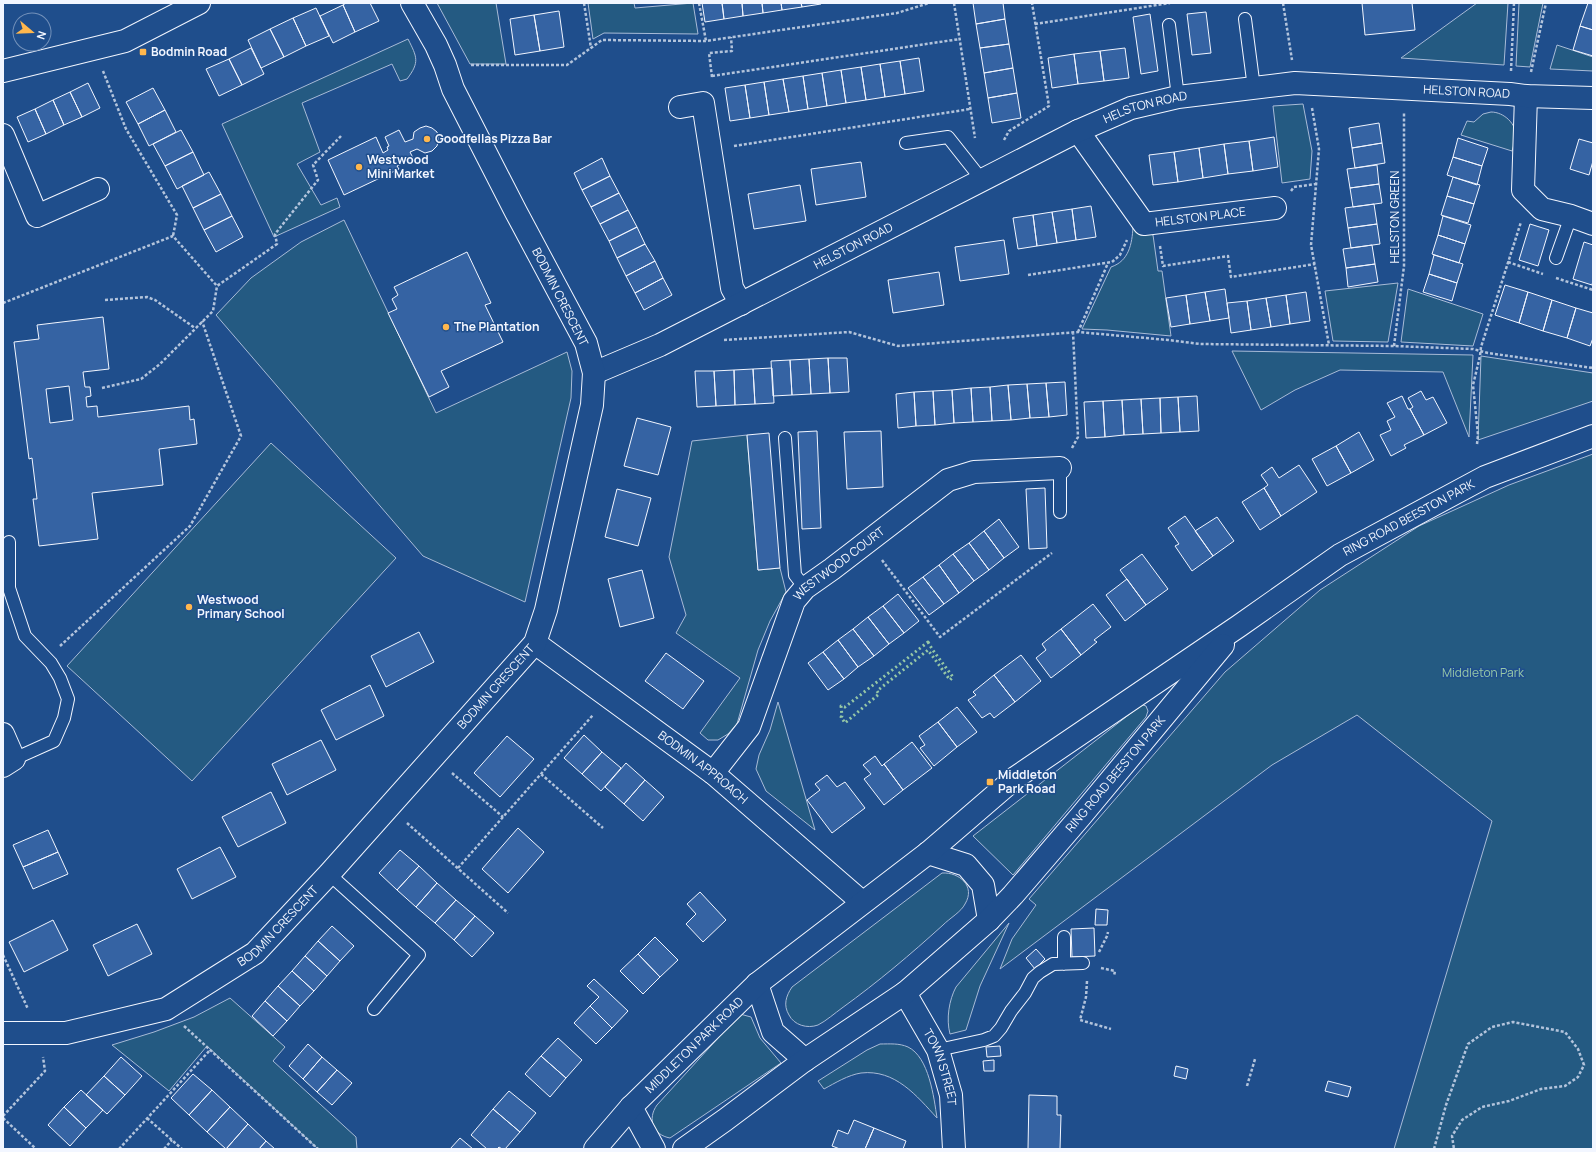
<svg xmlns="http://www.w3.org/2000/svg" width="1596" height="1152" font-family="Manrope,sans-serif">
<rect width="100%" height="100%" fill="#1f4e8c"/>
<path fill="#245a82" stroke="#a8bbd7" d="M437 3H496L506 64H470Z
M588 3H634L635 8 693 3 698 34 604 33 593 39Z
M1477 3H1508L1504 65 1401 58Z
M1519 3H1543L1530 67 1516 66Z
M408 39C417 57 420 62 407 79L400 81 392 64 302 103 320 152 297 164 321 205 337 198 340 207 274 237 222 124Z
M1557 45 1593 57V71L1550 69Z
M1303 104 1312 151 1310 179 1282 183 1273 106Z
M1491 112C1504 112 1517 124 1516 138 1515 142 1513 147 1512 151L1461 135 1467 121 1474 122 1483 114Z
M344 220 436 413 567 352 572 371 571 398 525 602 423 556 216 315 251 278 301 242Z
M1133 227 1153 235 1158 271H1162L1171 336 1107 330 1082 329 1111 267C1129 261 1132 244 1133 227Z
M1398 283 1388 342 1333 341 1325 291Z
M1408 289 1483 314 1473 346 1401 342Z
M1232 351 1473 355 1469 437 1443 372 1340 370 1295 390 1261 410Z
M1481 356 1593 373V401L1478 440Z
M747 435 758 570 780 568 786 592 770 621 758 650 737 724 728 734 718 740H708L700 733 740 678 676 633 686 615 669 557 692 441Z
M271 443 396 558 192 781 67 666Z
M1593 454V1149H1394L1492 821 1357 715 1272 765 1000 969 1012 939 1036 905 1029 899 1225 672 1320 590 1419 526 1509 485Z
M778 702 815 830 766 791 756 769 759 755 770 730Z
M1143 705 1146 706 1148 711 1146 717 1013 875 973 836 1140 706Z
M942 873C959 872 976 886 965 904 961 912 950 918 943 925 911 954 878 982 842 1008 835 1013 826 1021 818 1025 807 1029 794 1025 789 1015 783 1005 786 996 792 987Z
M1009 923 980 986 966 1030 950 1034C946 1019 949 1000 956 987Z
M230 998 285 1047 273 1061 356 1137 357 1149H318L207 1046 169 1091 112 1045 154 1032 194 1017Z
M740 1014 751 1017 760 1038 781 1063 670 1138C653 1135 647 1119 657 1105Z
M880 1044C890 1044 899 1043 908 1047 929 1057 934 1098 937 1118 917 1096 895 1069 861 1073 848 1075 835 1083 824 1089L818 1081 867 1050Z"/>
<path fill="#3563a3" stroke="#f2f6ff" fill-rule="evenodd" d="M346 3H370L379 21 355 32 343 5Z
M702 3H722L724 19 705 22Z
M722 3H742L743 16 724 19Z
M742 3H762L763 13 743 16Z
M762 3H781L782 10 763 13Z
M781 3H801L802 7 782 10Z
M801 3H821V4L802 7Z
M973 3H1003L1005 19 976 24Z
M1362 3H1412L1415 30 1365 35Z
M1588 3 1593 4V30L1580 26Z
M343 5 355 32 333 43 320 16Z
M316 8 329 36 306 46 293 18Z
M559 11 564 47 540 51 534 15Z
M1206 12 1211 53 1192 55 1187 14Z
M1150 14 1158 71 1141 74 1133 17Z
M534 15 540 51 515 55 510 19Z
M293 18 306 46 284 57 270 29Z
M1005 19 1009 44 980 48 976 24Z
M1580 26 1593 30V56L1573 50Z
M270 29 284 57 261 68 248 40Z
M1009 44 1013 68 984 73 980 48Z
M251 48 264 74 242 85 229 59Z
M1125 48 1129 78 1104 81 1100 51Z
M1100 51 1104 81 1078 84 1074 54Z
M1074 54 1078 84 1052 88 1048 58Z
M919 58 924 91 905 94 900 61Z
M229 59 242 85 219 96 206 69Z
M900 61 905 94 885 97 880 64Z
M880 64 885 97 866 100 861 67Z
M861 67 866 100 846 103 841 70Z
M1013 68 1017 93 988 98 984 73Z
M841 70 846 103 827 106 822 73Z
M822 73 827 106 808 109 803 76Z
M803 76 808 109 789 112 783 79Z
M783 79 789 112 769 115 764 82Z
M764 82 769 115 750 118 745 85Z
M88 83 100 108 82 117 70 92Z
M745 85 750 118 730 121 725 88Z
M153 88 165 110 138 124 126 102Z
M70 92 82 117 64 125 53 100Z
M1017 93 1021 118 992 123 988 98Z
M53 100 64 125 46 134 35 109Z
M35 109 46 134 28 142 17 117Z
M165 110 176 132 149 146 138 124Z
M1379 123 1382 143 1352 148 1349 128Z
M426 126 432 128 437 132 439 138 437 146 432 151 425 153 417 149 410 152 413 158 397 166 399 169 344 195 328 160 376 137 383 153 388 150 387 147 389 146 385 137 399 130 405 142 413 139 414 132 420 128Z
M181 130 193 152 165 166 153 144Z
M1274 137 1278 167 1253 171 1249 141Z
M1458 138 1488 148 1482 166 1453 157Z
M1579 139 1593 143V161L1589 175 1570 169Z
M1249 141 1253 171 1228 174 1224 144Z
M1382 143 1385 163 1355 168 1352 148Z
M1224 144 1228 174 1203 178 1199 148Z
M1199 148 1203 178 1178 182 1174 152Z
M193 152 204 175 177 189 165 166Z
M1174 152 1178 182 1153 185 1149 155Z
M1453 157 1482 166 1477 185 1447 175Z
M602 158 610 176 582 190 574 173Z
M861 162 866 197 816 205 811 169Z
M1377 165 1379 184 1350 188 1347 169Z
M209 172 221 194 193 208 182 186Z
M610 176 619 193 591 207 582 190Z
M1453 177 1480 185 1474 204 1447 196Z
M1379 184 1382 203 1353 207 1350 188Z
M800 185 806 221 754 229 748 194Z
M619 193 628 210 600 224 591 207Z
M221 194 232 216 204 230 193 208Z
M1447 196 1474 204 1468 223 1441 215Z
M1374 204 1377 224 1348 228 1345 208Z
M1091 206 1096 237 1076 240 1072 209Z
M1072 209 1076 240 1057 243 1052 212Z
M628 210 637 227 609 241 600 224Z
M1052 212 1057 243 1037 246 1033 215Z
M1033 215 1037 246 1018 249 1013 218Z
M232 216 243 237 216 252 204 230Z
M1443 216 1471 225 1465 244 1438 235Z
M1377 224 1380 244 1351 248 1348 228Z
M1530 224 1549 230 1538 266 1519 260Z
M637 227 645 244 617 258 609 241Z
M1438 235 1465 244 1459 263 1432 254Z
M1004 240 1009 274 960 281 955 247Z
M1584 242 1593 245V280L1592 285 1573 279Z
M645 244 655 261 626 276 617 258Z
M1372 245 1375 264 1346 268 1343 249Z
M467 252 491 303 485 305 503 342 441 371 449 387 429 397 388 313 397 309 392 299 398 295 394 287Z
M1434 255 1463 264 1457 283 1429 274Z
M655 261 663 278 635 293 626 276Z
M1375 264 1378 282 1348 287 1346 268Z
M939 272 944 305 893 313 888 280Z
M1429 274 1457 283 1452 301 1423 292Z
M663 278 672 295 644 310 635 293Z
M1505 285 1528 292 1519 323 1495 315Z
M1225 289 1229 318 1210 321 1205 292Z
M1205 292 1210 321 1190 324 1186 295Z
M1306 292 1310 321 1290 324 1286 295Z
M1528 292 1552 300 1543 331 1519 323Z
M1186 295 1190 324 1171 327 1166 298Z
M1286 295 1290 324 1271 327 1266 298Z
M1266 298 1271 327 1251 330 1247 301Z
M1552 300 1576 308 1567 338 1543 331Z
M1247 301 1251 330 1231 333 1227 303Z
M1576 308 1593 313V338L1590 346 1567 338Z
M103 317 109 369 83 372 85 387H90L91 396 86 397 87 407 97 406 98 417 189 406 190 420 194 419 197 444 159 449 163 485 92 493 98 539 39 546 33 499H37L32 458 29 459 14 342 39 339 37 325ZM69 386 73 420 50 423 46 389Z
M828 358H847L849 392 830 393Z
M828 358 830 393 811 394 809 359Z
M809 359 811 394 792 395 790 360Z
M790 360 792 395 773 396 771 361Z
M772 368 774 403 755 404 753 369Z
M753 369 755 404 735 405 734 370Z
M734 370 735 405 716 406 714 371Z
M695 371H714L716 406 697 407Z
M1065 382 1067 415 1049 417 1046 383Z
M1046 383 1049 417 1030 418 1027 384Z
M1027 384 1030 418 1011 420 1008 385Z
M1008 385 1011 420 992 421 990 387Z
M990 387 992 421 973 422 971 388Z
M971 388 973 422 954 423 952 390Z
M952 390 954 423 935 425 933 391Z
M933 391 935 425 916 426 914 392Z
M1421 391 1426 400 1433 397 1447 423 1424 435 1410 409 1413 407 1408 398Z
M914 392 916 426 898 428 896 394Z
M1197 396 1199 431 1180 432 1178 397Z
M1402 396 1408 409H1410L1424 435 1404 445 1406 448 1391 456 1380 435 1391 430 1387 421 1395 417 1387 403Z
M1178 397 1180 432 1161 433 1160 398Z
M1160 398 1161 433 1143 434 1141 399Z
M1141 399 1143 434 1124 435 1122 400Z
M1122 400 1124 435 1105 437 1103 401Z
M1103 401 1105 437 1086 438 1084 402Z
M637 418 671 427 658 475 624 466Z
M817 431 821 528 802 529 798 432Z
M881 431 883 487 847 489 844 432Z
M1359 432 1374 460 1351 473 1336 446Z
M769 433 780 568 758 570 747 435Z
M1336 446 1351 473 1327 486 1312 459Z
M1299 465 1317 492 1281 516 1264 488 1268 485 1261 475 1272 467 1279 478Z
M1045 488 1047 548 1029 549 1026 489Z
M1264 488 1281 516 1260 530 1242 502Z
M617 489 651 498 638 546 605 537Z
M1185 516 1213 556 1192 571 1175 546 1179 544 1168 528Z
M1217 517 1234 541 1213 556 1195 531Z
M999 519 1019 547 1004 558 984 531Z
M984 531 1004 558 989 570 969 543Z
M969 543 989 570 974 581 953 554Z
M953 554 974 581 959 593 939 565Z
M1142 554 1168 589 1146 605 1120 570Z
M939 565 959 593 944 604 923 577Z
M642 570 654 618 620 627 608 579Z
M923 577 944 604 929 615 908 588Z
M1127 579 1146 605 1125 621 1106 595Z
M898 594 919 621 904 633 883 606Z
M1093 604 1111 627 1094 640 1097 642 1081 655 1061 629Z
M883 606 904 633 889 644 868 617Z
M868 617 889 644 874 656 853 629Z
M853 629 874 656 858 667 838 640Z
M1061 629 1081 655 1051 678 1036 658 1046 650 1042 644Z
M419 632 434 662 386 687 371 656Z
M838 640 858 667 844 679 823 652Z
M823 652 844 679 828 690 808 663Z
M666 653 704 681 683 709 645 681Z
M1021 655 1041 681 1015 702 994 675Z
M994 675 1015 702 994 718 990 713 982 718 968 700 976 695 973 692Z
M370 685 384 716 336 740 321 710Z
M957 707 977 732 957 747 938 722Z
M938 722 957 747 934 766 920 748 925 745 919 736Z
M584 735 602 752 582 774 564 758Z
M507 736 534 759 500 797 474 773Z
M321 740 336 770 287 795 272 764Z
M912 742 932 768 903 790 884 764Z
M602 752 621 768 601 791 582 774Z
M875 756 882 766 884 764 903 790 884 805 864 779 871 774 863 765Z
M626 763 645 780 624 804 605 787Z
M827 775 837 787 845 782 865 808 832 833 807 800 820 790 815 784Z
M645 780 664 797 643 821 624 804Z
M271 792 286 823 238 847 222 817Z
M518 828 544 852 508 893 482 869Z
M48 830 58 852 23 867 13 845Z
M220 847 236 877 192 899 177 869Z
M400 850 419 866 397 890 379 873Z
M58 852 68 874 33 889 23 867Z
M419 866 437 883 416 907 397 890Z
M437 883 456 900 435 923 416 907Z
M700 892 726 920 703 942 686 924 696 914 687 904Z
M456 900 475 916 454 940 435 923Z
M1096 909 1108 910 1107 925H1095Z
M475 916 494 933 472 957 454 940Z
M53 920 68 950 24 972 9 942Z
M137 924 152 954 108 976 93 945Z
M332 926 354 946 340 961 318 941Z
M1094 928 1095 956 1072 957 1071 929Z
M655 937 678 960 660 977 638 954Z
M318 941 340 961 327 976 305 956Z
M1036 949 1045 959 1035 969 1026 958Z
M638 954 660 977 643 994 620 971Z
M305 956 327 976 314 991 292 971Z
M292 971 314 991 300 1006 278 986Z
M594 979 628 1011 612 1028 590 1006 599 997 587 986Z
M278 986 300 1006 287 1021 265 1001Z
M265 1001 287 1021 273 1036 252 1016Z
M590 1006 612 1028 596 1044 574 1023Z
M558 1038 582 1060 566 1078 541 1056Z
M308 1044 322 1057 303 1079 289 1066Z
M1000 1046 1001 1056 987 1057 986 1047Z
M541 1056 566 1078 550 1097 525 1074Z
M121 1057 142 1076 125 1095 104 1076Z
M322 1057 337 1070 317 1092 303 1079Z
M994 1060V1071H984L983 1061Z
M1176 1066 1188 1069 1186 1079 1174 1076Z
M337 1070 352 1083 332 1105 317 1092Z
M193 1074 212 1090 189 1115 171 1098Z
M104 1076 125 1095 107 1114 86 1095Z
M1328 1081 1351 1087 1348 1097 1325 1091Z
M81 1090 103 1110 86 1128 64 1107Z
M212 1090 230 1107 207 1132 189 1115Z
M509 1091 536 1113 520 1132 493 1109Z
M1029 1095 1057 1096V1115H1061L1060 1149H1028Z
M64 1107 86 1128 70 1146 48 1125Z
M230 1107 248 1124 226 1149 207 1132Z
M493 1109 520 1132 505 1149H502L499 1147 497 1149H487L471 1135Z
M854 1120 874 1128 865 1149H840L832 1146 838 1130 848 1134Z
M248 1124 266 1141 259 1149H226Z
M874 1128 906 1141 903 1149H865Z
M460 1138 473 1149H450Z
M266 1141 275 1149H259Z"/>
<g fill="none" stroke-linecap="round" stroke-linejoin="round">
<g stroke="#f2f6ff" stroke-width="14">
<path id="lane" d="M1245 19 1254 88
M1169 25 1178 97
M906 143 948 137 982 180
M1556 258 1571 216
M785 438 795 575 805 588
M1060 468V512
M9 542V588L25 636 51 663 60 678 68 699 64 718 54 741 14 759
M329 874 419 955 374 1009
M1064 964V937
M938 1050 984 1040 994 1036 1001 1028 1011 1011 1025 993 1033 978 1040 972 1053 964 1083 963"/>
</g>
<g stroke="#f2f6ff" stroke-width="24">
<g id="street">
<path d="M3 71 125 41 199 3"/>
<path d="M1526 96 1523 190 1542 209 1571 216 1593 224"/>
<path d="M680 107 703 103 732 288 741 304"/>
<path id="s1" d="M1078 131 1144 224 1275 208"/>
<path d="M3 135 37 216 98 189"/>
<path id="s2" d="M594 373 660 345 1078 131 1131 108 1178 97 1295 83 1510 94 1526 96 1593 98"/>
<path id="s3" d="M535 643 713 773 862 902"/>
<path d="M3 734 14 759 3 766"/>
<path id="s4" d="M713 773 749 727 794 601 805 588 832 569 948 480 974 472 1060 468"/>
<path id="s5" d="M3 1033H66L166 1009 255 953 329 874 535 643 546 610 592 405 594 373 586 343 516 212 453 89 445 65 436 45 412 3"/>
<path d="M631 1107 654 1149"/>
</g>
</g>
<g stroke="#f2f6ff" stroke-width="24">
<g id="secondary">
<path d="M928 853 966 865 983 885 989 920"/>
<path d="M757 984 773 1032 805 1060"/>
<path id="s6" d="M905 993 938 1050 951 1095 954 1149"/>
<path id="s7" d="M595 1149 631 1107 757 984 928 853 1015 778 1239 626 1340 555 1485 477 1593 436"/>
<path id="s8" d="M684 1149 725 1120 805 1060 905 993 989 920 1013 895 1080 817 1223 645"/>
</g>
</g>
<path stroke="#b3c4dc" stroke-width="2.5" stroke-dasharray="3 2" stroke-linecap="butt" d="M584 3 591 48
M699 3 706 41
M954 3 975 138
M1283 3 1292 60
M1035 24 1170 3
M471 65H567L602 40 706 41 897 13 929 3
M103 71 126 129 177 215 173 236
M1511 71 1514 3
M1531 72 1546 3
M712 76 960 39
M712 77 709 53 732 51 731 37
M1312 108 1319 149 1311 245 1329 345
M1004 140 1009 131 1049 106 1032 3
M734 146 970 109
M1291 191 1294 187 1316 184
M1160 246 1163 266 1228 256 1231 277 1315 264
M1508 262 1543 274
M1028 275 1112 262 1120 255 1127 240
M1556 278 1593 290
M105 300 147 297 155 300 195 328
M3 303 173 236 217 286 277 244 275 234 318 180 313 165 341 136
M1078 332 1108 263
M724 340 849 332 898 346 1078 332 1168 340 1200 344 1394 346 1473 349 1488 353 1593 368
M1394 346 1404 266V112
M102 388 141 379 160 364 213 311 217 286
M1477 444 1478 435 1473 385 1480 356 1481 347 1521 222
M1072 448 1078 437 1073 332
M882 560 940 637 1052 553
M60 646 190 526 241 436 202 321
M452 773 503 817
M541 774 603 828
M407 823 508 913
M458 868 593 715
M1099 952 1107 936 1108 932
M3 955 28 1009
M1101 968 1115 971 1114 976
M1087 981 1086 997 1080 1020 1111 1029
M184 1026 318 1149
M1247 1086 1255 1059
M3 1116 45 1071 43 1057
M3 1118 36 1149
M147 1118 182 1149
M119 1149 210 1050
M164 1149 172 1140
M1434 1149 1446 1105 1468 1044 1492 1027 1513 1022 1565 1032 1578 1049 1584 1065 1578 1077 1565 1086 1541 1089 1509 1101 1482 1107 1462 1120 1452 1136 1454 1149"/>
<use href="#lane" stroke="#1f4e8c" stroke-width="12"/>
<use href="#street" stroke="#1f4e8c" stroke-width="22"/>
<use href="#secondary" stroke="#1f4e8c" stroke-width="22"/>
<path stroke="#97c8a6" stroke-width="3" stroke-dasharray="2 3" stroke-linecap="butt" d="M928 642 932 649 953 677 950 680 928 650 877 691 879 694 845 723 841 717 842 716 841 706 845 707Z"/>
</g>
<g fill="#ffb74d" stroke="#1f4e8c" stroke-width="1.5">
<rect x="139" y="48" width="8" height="8" rx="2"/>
<circle cx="427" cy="139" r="4"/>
<circle cx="359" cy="167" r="4"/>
<circle cx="446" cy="327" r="4"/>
<circle cx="189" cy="607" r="4"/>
<rect x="986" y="778" width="8" height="8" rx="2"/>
</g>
<g text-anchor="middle" stroke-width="3" stroke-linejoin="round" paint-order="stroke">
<g font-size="12" font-weight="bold" fill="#f2f6ff" stroke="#1f4e8c" text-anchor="start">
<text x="151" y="56">Bodmin Road</text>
<text x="435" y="143">Goodfellas Pizza Bar</text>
<text x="367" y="164">Westwood<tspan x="367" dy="14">Mini Market</tspan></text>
<text x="454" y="331">The Plantation</text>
<text x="197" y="604">Westwood<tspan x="197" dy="14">Primary School</tspan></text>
<text x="998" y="779">Middleton<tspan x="998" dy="14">Park Road</tspan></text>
</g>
<g font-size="12" fill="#f2f6ff" stroke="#1f4e8c">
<text dy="4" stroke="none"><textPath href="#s2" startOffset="937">HELSTON ROAD</textPath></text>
<text dy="4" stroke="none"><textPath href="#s2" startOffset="613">HELSTON ROAD</textPath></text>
<text dy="4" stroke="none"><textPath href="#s1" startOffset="171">HELSTON PLACE</textPath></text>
<text transform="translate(1395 217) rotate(-90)" y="4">HELSTON GREEN</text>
<text dy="4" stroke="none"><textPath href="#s2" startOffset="289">HELSTON ROAD</textPath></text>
<text transform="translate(560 297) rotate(63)" y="4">BODMIN CRESCENT</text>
<text dy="4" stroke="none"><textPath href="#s7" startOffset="1034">RING ROAD BEESTON PARK</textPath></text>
<text dy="4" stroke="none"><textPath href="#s4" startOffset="251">WESTWOOD COURT</textPath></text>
<text dy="4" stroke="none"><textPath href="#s5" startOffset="630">BODMIN CRESCENT</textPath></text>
<text dy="4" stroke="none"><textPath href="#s3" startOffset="209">BODMIN APPROACH</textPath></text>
<text dy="4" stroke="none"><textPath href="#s8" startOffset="575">RING ROAD BEESTON PARK</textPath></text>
<text dy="4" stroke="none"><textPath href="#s5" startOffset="306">BODMIN CRESCENT</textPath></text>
<text dy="4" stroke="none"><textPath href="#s7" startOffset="144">MIDDLETON PARK ROAD</textPath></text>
<text dy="4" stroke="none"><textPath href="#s6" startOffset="83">TOWN STREET</textPath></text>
</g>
<g font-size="12" fill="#97c8a6" stroke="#1f4e8c">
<text x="1483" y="677">Middleton Park</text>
</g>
</g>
<rect width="1596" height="1152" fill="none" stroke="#f2f6ff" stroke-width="8"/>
<g transform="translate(32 32) rotate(109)"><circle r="19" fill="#1f4e8c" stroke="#7391ba"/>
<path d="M0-3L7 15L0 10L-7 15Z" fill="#ffb74d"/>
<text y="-6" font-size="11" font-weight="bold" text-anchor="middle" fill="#f2f6ff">N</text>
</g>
</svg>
